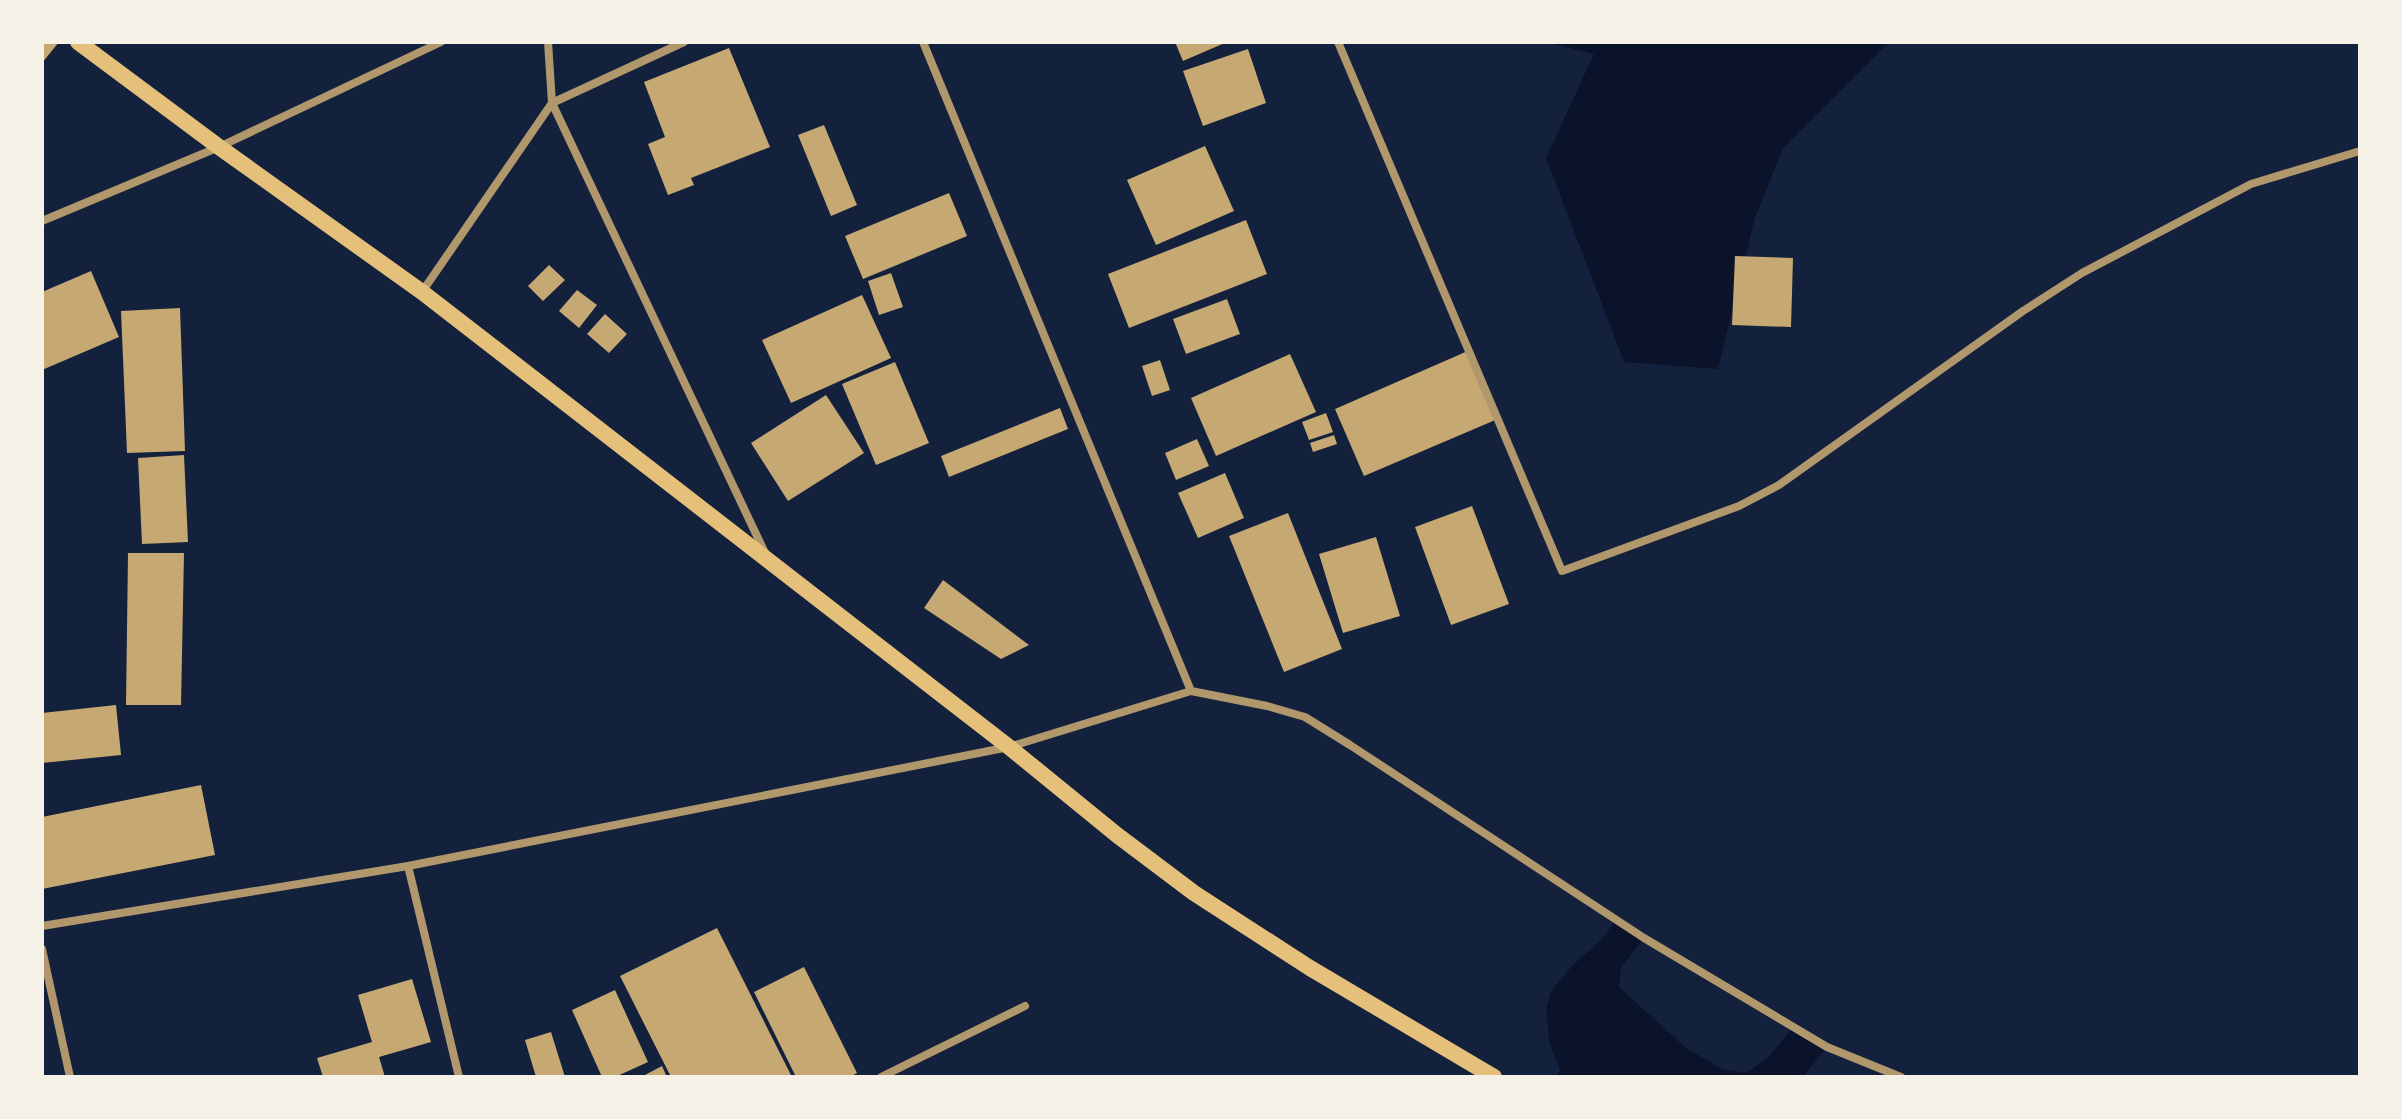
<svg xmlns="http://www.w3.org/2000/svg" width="2402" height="1119" font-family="Overpass,sans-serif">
<rect width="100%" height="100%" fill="#14213d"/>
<path fill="#0b132b" d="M1546 42H1889L1783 148 1755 218 1718 369 1624 362 1546 158 1594 54Z
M1616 920 1644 938 1621 968 1619 987 1686 1048 1722 1069 1746 1073 1768 1058 1794 1026 1827 1047 1803 1077H1557L1560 1070 1549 1041 1546 1010 1551 991 1573 965 1603 938Z"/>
<path fill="#c6a872" d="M42 42H59L42 63Z
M1175 42H1227L1183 61Z
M729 48 770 147 691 178 694 185 668 195 648 144 665 137 644 82Z
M1248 49 1266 103 1203 126 1183 71Z
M824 125 857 205 831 216 798 135Z
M1205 146 1234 211 1156 245 1127 180Z
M949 193 967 236 863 279 845 236Z
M1246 220 1267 274 1129 328 1108 274Z
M1735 256 1793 258 1791 327 1732 325Z
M549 265 565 280 543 301 528 286Z
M91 271 119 337 42 370V292Z
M891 273 903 307 879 315 868 281Z
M577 290 597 305 579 328 559 311Z
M862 295 891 358 791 403 762 340Z
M1227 299 1240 334 1186 354 1173 319Z
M180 308 185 451 127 453 121 311Z
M605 314 627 334 609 353 587 334Z
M1470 350 1500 418 1364 476 1335 409Z
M1290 354 1316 412 1216 456 1191 398Z
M1160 360 1170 390 1152 396 1142 366Z
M895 362 929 443 876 465 842 384Z
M826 395 864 453 788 501 751 443Z
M1060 408 1068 429 949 477 941 456Z
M1326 413 1333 432 1309 440 1302 422Z
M1334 435 1337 444 1313 452 1310 443Z
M1197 439 1209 466 1176 480 1165 453Z
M184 455 188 542 142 544 138 458Z
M1225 473 1244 518 1198 538 1178 493Z
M1472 506 1509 604 1451 625 1415 527Z
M1288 513 1342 649 1284 672 1229 536Z
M1376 537 1400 616 1343 633 1319 554Z
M128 553H184L181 705H126Z
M943 580 1029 645 1001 659 924 608Z
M116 705 121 755 42 763V713Z
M201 785 215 855 42 889V817Z
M717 928 792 1077H671L620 976Z
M804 967 857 1073 850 1077H796L754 992Z
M412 979 431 1042 379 1057 385 1077H323L317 1058 372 1042 358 995Z
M615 990 648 1062 615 1077H602L572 1010Z
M551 1032 565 1077H536L525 1040Z
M662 1066 667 1077H641Z"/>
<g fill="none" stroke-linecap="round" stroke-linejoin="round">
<path stroke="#b1986c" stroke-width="8" d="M548 42 552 103 765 553
M923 42 1191 691
M1338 42 1562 571 1739 506 1779 485 2023 311 2082 273 2251 184 2360 151
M42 221 219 147 441 42
M422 292 552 103 684 42
M408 866 459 1077
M42 926 408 866 1009 747 1191 691 1267 706 1305 717 1350 745 1644 938 1827 1047 1901 1077
M42 949 70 1077
M881 1077 1025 1006"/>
<path stroke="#e5c07b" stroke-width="16" d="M78 42 219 147 422 292 1009 747 1117 835 1194 893 1310 968 1494 1077"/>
</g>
<rect width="2402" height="1119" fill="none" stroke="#f6f1e7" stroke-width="88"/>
</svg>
